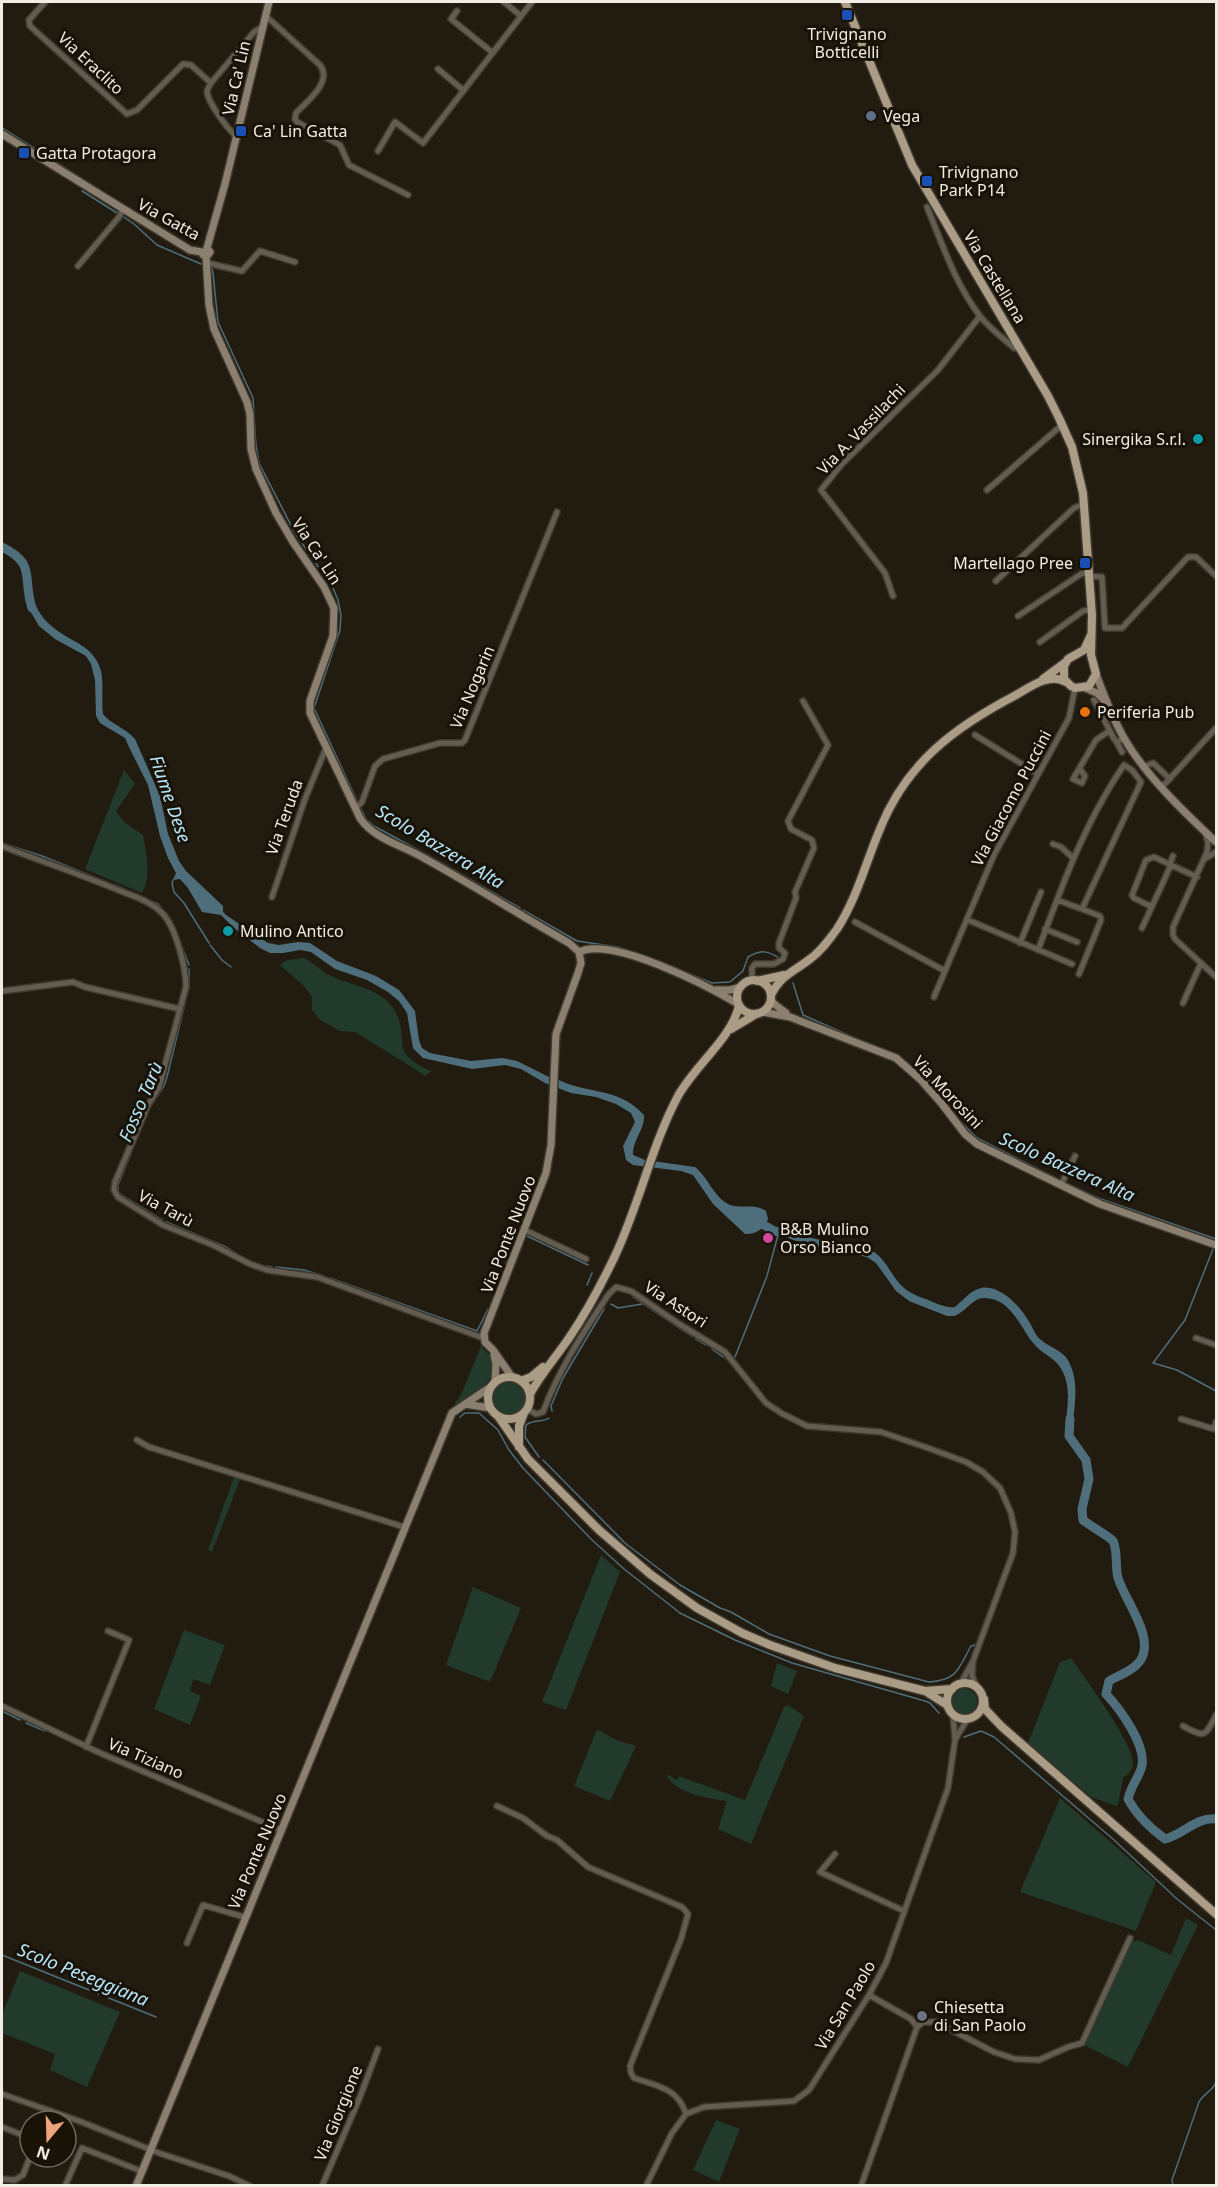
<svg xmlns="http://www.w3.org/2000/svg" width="1218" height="2187" font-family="'Noto Sans',sans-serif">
<rect width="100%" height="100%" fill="#211b10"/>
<path fill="#213a2b" d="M124 770 135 784 116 811 123 821 143 835C146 853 152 876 142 893L85 869Z
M304 958C313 962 319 969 327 974 347 985 381 988 393 1008 413 1038 385 1051 431 1071L426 1076 355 1032 340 1031 320 1020 312 1010V997L304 986 280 965 287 960Z
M481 1346 492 1358 493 1374 481 1391 453 1406 461 1395Z
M488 1398a20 20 0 1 1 40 0a20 20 0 1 1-40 0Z
M235 1474 241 1477 212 1552 208 1550Z
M601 1555 620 1572 566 1710 542 1702Z
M473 1587 521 1608 490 1682 446 1665Z
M184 1630 225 1645 210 1685 193 1679 190 1691 201 1696 190 1725 154 1709Z
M1071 1658C1084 1677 1134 1744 1133 1763 1133 1771 1128 1774 1123 1778L1118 1805 1116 1806 1091 1797 1028 1743 1060 1662Z
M777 1663 797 1671 788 1694 771 1686Z
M951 1702a13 13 0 1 1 26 0a13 13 0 1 1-26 0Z
M788 1705 804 1716 751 1844 718 1829 727 1801C707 1798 675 1794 666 1774L677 1780 679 1776 745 1800 784 1707Z
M597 1729 614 1739 636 1746 610 1801 574 1786Z
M1060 1798 1156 1882 1136 1931 1020 1892Z
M1186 1918 1198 1925 1128 2067 1084 2045 1132 1942 1138 1940 1171 1955Z
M20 1971 120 2012 87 2087 50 2070 55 2054 2 2033V2015Z
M716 2120 740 2129 719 2182 693 2170Z"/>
<path fill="#4f6e7b" d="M32 598C37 609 43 620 54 628 72 643 94 645 101 671 104 685 101 700 103 714 109 723 126 728 135 739L160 796 168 834 179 861 186 871 223 906V912L226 915 268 943 279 945 298 942 310 943 337 961 376 976 399 990 415 1011 419 1040 422 1048 430 1053 471 1061 502 1058 517 1061 555 1080 557 1079C587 1095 618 1086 644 1115 645 1130 632 1140 633 1155L645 1160 695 1167C708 1177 714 1198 730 1205 742 1209 754 1203 766 1211L768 1219C764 1229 755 1235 745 1234L713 1204 693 1175 681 1171 633 1165 626 1160 623 1146 635 1122 631 1113 616 1104 596 1097 571 1093 545 1083 521 1069 505 1065 472 1069 423 1058 413 1048 407 1013 399 1001 388 992 367 980 335 969 311 952 300 950 283 953H270L260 948 233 927 221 915 202 912 188 888 180 879 173 880 176 873 168 858 160 836 148 785 129 747 125 738 100 723 96 716 95 680 91 664 86 656 55 639 39 626 29 609 25 599Z
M790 1225C807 1247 847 1237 871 1250 887 1259 891 1277 904 1288 912 1295 924 1298 933 1302 940 1305 947 1308 955 1307 962 1301 971 1290 981 1288 999 1284 1020 1306 1028 1320 1032 1325 1033 1331 1037 1336 1046 1347 1063 1349 1069 1362 1080 1384 1074 1407 1072 1430L1065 1432C1066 1414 1071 1395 1065 1377 1058 1357 1046 1358 1034 1344 1020 1328 1012 1299 985 1298 973 1297 966 1312 954 1316H947L909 1301 896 1291 876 1263 867 1257 811 1246 776 1234 779 1229Z"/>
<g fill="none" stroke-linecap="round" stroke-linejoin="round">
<path stroke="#4f6e7b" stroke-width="1.5" d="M2 128 81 178
M82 191 117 213
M121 215 134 224 157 245 201 264
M209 267 212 269 213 273 218 322 253 398 256 446 259 463 295 533 333 588 338 600 341 615 340 630 314 708 358 803
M360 807 366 819 374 826 429 856 520 908
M2 843 42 856 109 883
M173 880 172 883 174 892 184 903 209 943
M115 885 158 904 169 917
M523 910 577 941 618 947 648 957 712 983 730 982 743 971 748 957C761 950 767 950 779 958
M210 945 222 960 231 967
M182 947 189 965
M793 983 803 1015 871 1045
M914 1069 929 1080 958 1119 977 1138 1060 1180
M1064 1182 1098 1198 1216 1239 1215 1240
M162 1220 123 1196 118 1192V1185L150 1107 164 1086 167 1077 189 987V969
M166 1222 224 1246 237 1254
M527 1236 588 1265
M1213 1249 1185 1320 1153 1363 1177 1370 1216 1391
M507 1262 513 1249
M267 1266 272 1267
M276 1267 304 1270 324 1276
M330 1278 477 1331 488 1309
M587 1285 592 1273
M633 1297 676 1326
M611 1304 618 1308 642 1304
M679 1328 692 1336
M696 1339 706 1345
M712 1349 723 1357
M735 1357 767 1276 778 1235
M726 1359 730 1362
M552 1411 551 1406 563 1378 604 1309
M460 1417 465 1413H479L498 1430 509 1450 523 1468 591 1539 624 1569 680 1613 735 1640 792 1663 925 1701 930 1703 939 1713
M539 1457 525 1437 526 1425C534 1419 542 1423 549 1418
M543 1460 625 1543 680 1585 720 1608 731 1612 769 1634 830 1656 929 1682C958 1680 958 1669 971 1646L975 1645
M2 1711 20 1720
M26 1723 45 1731
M964 1737 981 1731 994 1737 1113 1839 1177 1899 1216 1930
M2 1955 156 2017
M1173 2186 1172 2180 1199 2102C1204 2093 1213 2091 1216 2082"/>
<path stroke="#4f6e7b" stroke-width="9" d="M2 547C37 564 22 578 32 608
M756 1220 774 1231 787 1233
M1070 1419 1069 1436 1086 1460 1089 1479 1082 1509 1083 1520C1090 1526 1109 1536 1113 1541 1118 1550 1115 1567 1118 1578 1125 1601 1156 1638 1140 1661 1133 1671 1119 1675 1109 1681L1106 1694C1120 1709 1149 1748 1141 1769 1137 1780 1131 1786 1128 1799 1137 1816 1150 1828 1165 1839 1184 1834 1196 1817 1216 1819"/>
<g stroke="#3e382e" stroke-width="8">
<path id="street" d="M45 2 29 20 30 26 127 114 137 110 183 64 191 65 211 83
M504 2 521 16
M457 11 451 19 493 53
M264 19 268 18 320 65C333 82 307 101 296 113L295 119 297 122 340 145 349 165 408 195
M438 69 463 90
M237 136C229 132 208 102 207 92 207 89 209 87 211 83L254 32 262 27
M378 151 395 122 423 143 532 2
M927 207C942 243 955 284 980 316 989 328 1003 338 1014 348L1020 347
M207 263 242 271 260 251 295 262
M78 266 119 217 123 209
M987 490 1063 424
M1089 576 1102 577 1105 628H1122L1188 557H1196L1216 576
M996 581 1074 508 1084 504
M893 596 885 573 821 490 841 465 938 370 980 316
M1018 616 1081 574 1089 572
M1040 642 1083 611 1091 610
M1094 700 1114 739 1117 742 1124 738
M975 735 1038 774
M1116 741 1122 752
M1124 765 1132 770 1141 782 1082 909 1057 900C1075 852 1095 807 1124 765Z
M1145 766 1153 763 1170 779
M1080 769 1085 776 1082 783 1073 779 1096 740 1109 731
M1162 787 1216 728
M356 808 362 802 375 766 383 759 440 743H462L465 740 557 512
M1205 832 1208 843 1207 852 1173 927V935L1175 939 1216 977
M1053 844 1061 847 1073 858
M2 846C40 861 80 874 118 890 133 896 151 901 163 914 176 928 186 968 186 987L159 1087 148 1105 115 1182 114 1190 118 1197 163 1225 213 1245 250 1264 267 1270 317 1277 483 1338
M1206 858 1216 852
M1170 864 1173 856
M272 897 305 799 326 748
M1152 907 1134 898 1132 895 1146 860 1154 857 1171 865
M968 920 1072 964
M855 922 945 971
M1142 928 1171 865 1197 877
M1045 929 1077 942
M1020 943 1041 892
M1038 950 1057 900
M1079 974 1101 920 1100 916 1082 909
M752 981V968L755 964H774L783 959 785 953 779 948V943L796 898 795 892 814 848 812 840 791 829 788 821 828 745 803 701
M2 991 73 982 85 987 180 1009
M934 997 994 855 1069 718 1075 688
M1183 1003 1201 963
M1061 1185 1075 1156
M525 1230 586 1259
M1196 1338 1216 1345
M527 1409 536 1414 543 1412C559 1369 583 1333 608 1295L616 1287 631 1291 679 1324 725 1352 766 1403 781 1413 807 1426 881 1432 928 1448 966 1462 983 1472 1000 1488 1011 1513 1015 1532 1013 1553 973 1661 961 1683
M1181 1419 1214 1429 1216 1422
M137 1440 149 1447 404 1527
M973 1662 972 1676 977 1687
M2 1706 100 1753 281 1830
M1183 1726C1205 1738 1205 1737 1216 1715
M956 1738 967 1720
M86 1747 129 1640 108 1631
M497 1806 523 1818 547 1836 557 1840 588 1867 682 1907 688 1914 681 1939 630 2066 631 2073 634 2078C657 2086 678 2088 686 2114
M835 1854 820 1872 904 1911
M187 1943 203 1905 244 1917
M869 1995 911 2019 917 2027
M2 2094 79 2121 159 2153 229 2176 250 2186
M45 2121 47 2118
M2 2127 30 2138
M3 2179 15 2180 23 2175 30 2157
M65 2186 82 2148 141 2171
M322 2186 360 2097 378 2049
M646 2186 672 2133 686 2114 704 2107 794 2101 809 2090 869 1995 886 1963 948 1788 955 1740 953 1715
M861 2186 917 2027 923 2022H936L994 2052 1015 2059 1039 2060 1068 2047 1082 2043 1130 1938"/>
</g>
<g stroke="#3e382e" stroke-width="10">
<path id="secondary" d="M2 134 190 250 202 252 203 255H208L210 252 207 248 225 184 269 2
M206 256 209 305 214 329 247 402 250 414 251 449 256 469 276 513 293 542 324 587 334 608 333 636 310 701V713L360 818C374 839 401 845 422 857 471 884 520 915 569 943L579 952
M1096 674C1104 696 1112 717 1124 738 1145 775 1185 813 1216 842
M1085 688 1097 693 1105 701
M579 952C612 936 708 986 738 1004
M715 990H730L741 987
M771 998 773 1003 786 1013
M762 1012 790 1017 896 1058 920 1079 942 1104 965 1134 977 1144 1100 1204 1216 1245
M494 1355 496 1364 495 1381
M512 1377 493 1350 485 1342 484 1333 546 1173 551 1145 556 1034 578 973 581 963 579 952
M465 1404 490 1408
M136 2186 452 1413 489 1388"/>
</g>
<g stroke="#3e382e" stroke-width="11">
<path id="primary" d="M845 2 912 165 1048 396 1059 418 1072 447 1083 493 1092 615 1091 655 1096 674 1089 686 1075 688 1071 686 1064 679V666L1068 659 1084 650 1091 635
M1043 679 1066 662
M737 997a17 17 0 1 1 34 0a17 17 0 1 1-34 0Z
M757 981 784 975
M771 995C781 975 792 973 810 959 821 951 829 940 837 929 857 898 866 862 880 829 907 762 955 727 1016 695 1030 687 1050 672 1066 682
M731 1029 756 1014
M488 1398a21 21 0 1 1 42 0a21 21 0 1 1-42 0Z
M521 1381 531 1377 543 1367
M530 1394C541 1374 556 1357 569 1338 586 1313 601 1285 614 1258 639 1206 651 1147 678 1096 696 1064 731 1039 739 1006
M498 1416 528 1459 599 1530 650 1574 697 1608 742 1633 770 1645 835 1668 925 1691 947 1705
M519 1447V1426L524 1413
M947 1701a18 18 0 1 1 36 0a18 18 0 1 1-36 0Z
M925 1691 952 1689
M984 1699 985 1709 1001 1726 1216 1914"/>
</g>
<use href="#street" stroke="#635c51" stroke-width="5"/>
<use href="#secondary" stroke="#8b806f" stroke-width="7"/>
<use href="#primary" stroke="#ab9c86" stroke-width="8"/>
</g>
<g fill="#1a4fb4" stroke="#181207" stroke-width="2">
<rect x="841" y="9" width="12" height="12" rx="3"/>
<rect x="235" y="125" width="12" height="12" rx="3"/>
<rect x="18" y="147" width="12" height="12" rx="3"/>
<rect x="921" y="175" width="12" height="12" rx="3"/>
<rect x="1079" y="557" width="12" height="12" rx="3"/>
</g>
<circle fill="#5c6f8a" stroke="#181207" stroke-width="2" cx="871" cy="116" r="6"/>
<g fill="#0f9aa8" stroke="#181207" stroke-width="2">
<circle cx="1198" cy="439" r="6"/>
<circle cx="228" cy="931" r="6"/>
</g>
<circle fill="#e8710a" stroke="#181207" stroke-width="2" cx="1085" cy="712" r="6"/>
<circle fill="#d1479c" stroke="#181207" stroke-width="2" cx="768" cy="1238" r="6"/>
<circle fill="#6b7280" stroke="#181207" stroke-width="2" cx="922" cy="2016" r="6"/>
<g text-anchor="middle" stroke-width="6" stroke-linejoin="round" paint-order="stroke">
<g font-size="16" fill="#f1ede5" stroke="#181207" text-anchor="start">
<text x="847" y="40" text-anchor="middle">Trivignano<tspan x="847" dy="18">Botticelli</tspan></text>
<text x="883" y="122">Vega</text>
<text x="253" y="137">Ca' Lin Gatta</text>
<text x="36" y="159">Gatta Protagora</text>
<text x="939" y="178">Trivignano<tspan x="939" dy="18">Park P14</tspan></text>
<text x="1186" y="445" text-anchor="end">Sinergika S.r.l.</text>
<text x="1073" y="569" text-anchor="end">Martellago Pree</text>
<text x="1097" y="718">Periferia Pub</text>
<text x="240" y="937">Mulino Antico</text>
<text x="780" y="1235">B&amp;B Mulino<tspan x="780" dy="18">Orso Bianco</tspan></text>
<text x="934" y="2013">Chiesetta<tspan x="934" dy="18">di San Paolo</tspan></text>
</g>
<g font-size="16" fill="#f1ede5" stroke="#181207">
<text transform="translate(91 63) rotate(43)" y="6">Via Eraclito</text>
<text transform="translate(236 78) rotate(-77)" y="6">Via Ca' Lin</text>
<text transform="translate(169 219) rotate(29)" y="6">Via Gatta</text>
<text transform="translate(995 277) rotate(59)" y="6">Via Castellana</text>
<text transform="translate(861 429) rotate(-46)" y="6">Via A. Vassilachi</text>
<text transform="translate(317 551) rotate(57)" y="6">Via Ca' Lin</text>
<text transform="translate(472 687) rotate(-67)" y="6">Via Nogarin</text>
<text transform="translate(1011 798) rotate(-62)" y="6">Via Giacomo Puccini</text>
<text transform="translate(284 817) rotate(-70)" y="6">Via Teruda</text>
<text transform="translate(948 1092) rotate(47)" y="6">Via Morosini</text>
<text transform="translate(166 1208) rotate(28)" y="6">Via Tarù</text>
<text transform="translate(508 1234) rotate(-69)" y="6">Via Ponte Nuovo</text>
<text transform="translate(676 1304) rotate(33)" y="6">Via Astori</text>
<text transform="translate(146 1758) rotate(23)" y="6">Via Tiziano</text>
<text transform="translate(257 1851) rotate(-67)" y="6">Via Ponte Nuovo</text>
<text transform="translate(845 2005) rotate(-59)" y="6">Via San Paolo</text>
<text transform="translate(338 2113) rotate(-68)" y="6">Via Giorgione</text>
</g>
<g font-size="18" font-style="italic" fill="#b6e7fc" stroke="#181207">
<text transform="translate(170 799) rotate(71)" y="6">Fiume Dese</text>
<text transform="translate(440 847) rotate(31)" y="6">Scolo Bazzera Alta</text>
<text transform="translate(141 1102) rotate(-67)" y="6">Fosso Tarù</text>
<text transform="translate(1067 1167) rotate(24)" y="6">Scolo Bazzera Alta</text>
<text transform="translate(83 1975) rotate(22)" y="6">Scolo Peseggiana</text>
</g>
</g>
<rect width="1218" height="2187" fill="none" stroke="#f1ede5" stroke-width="6"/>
<g transform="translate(48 2139) rotate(199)"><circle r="28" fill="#181207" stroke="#6f6a60" stroke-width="1.5"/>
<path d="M0-4.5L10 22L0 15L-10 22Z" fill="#f0a27a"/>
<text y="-9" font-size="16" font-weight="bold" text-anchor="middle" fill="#f1ede5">N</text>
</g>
</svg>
